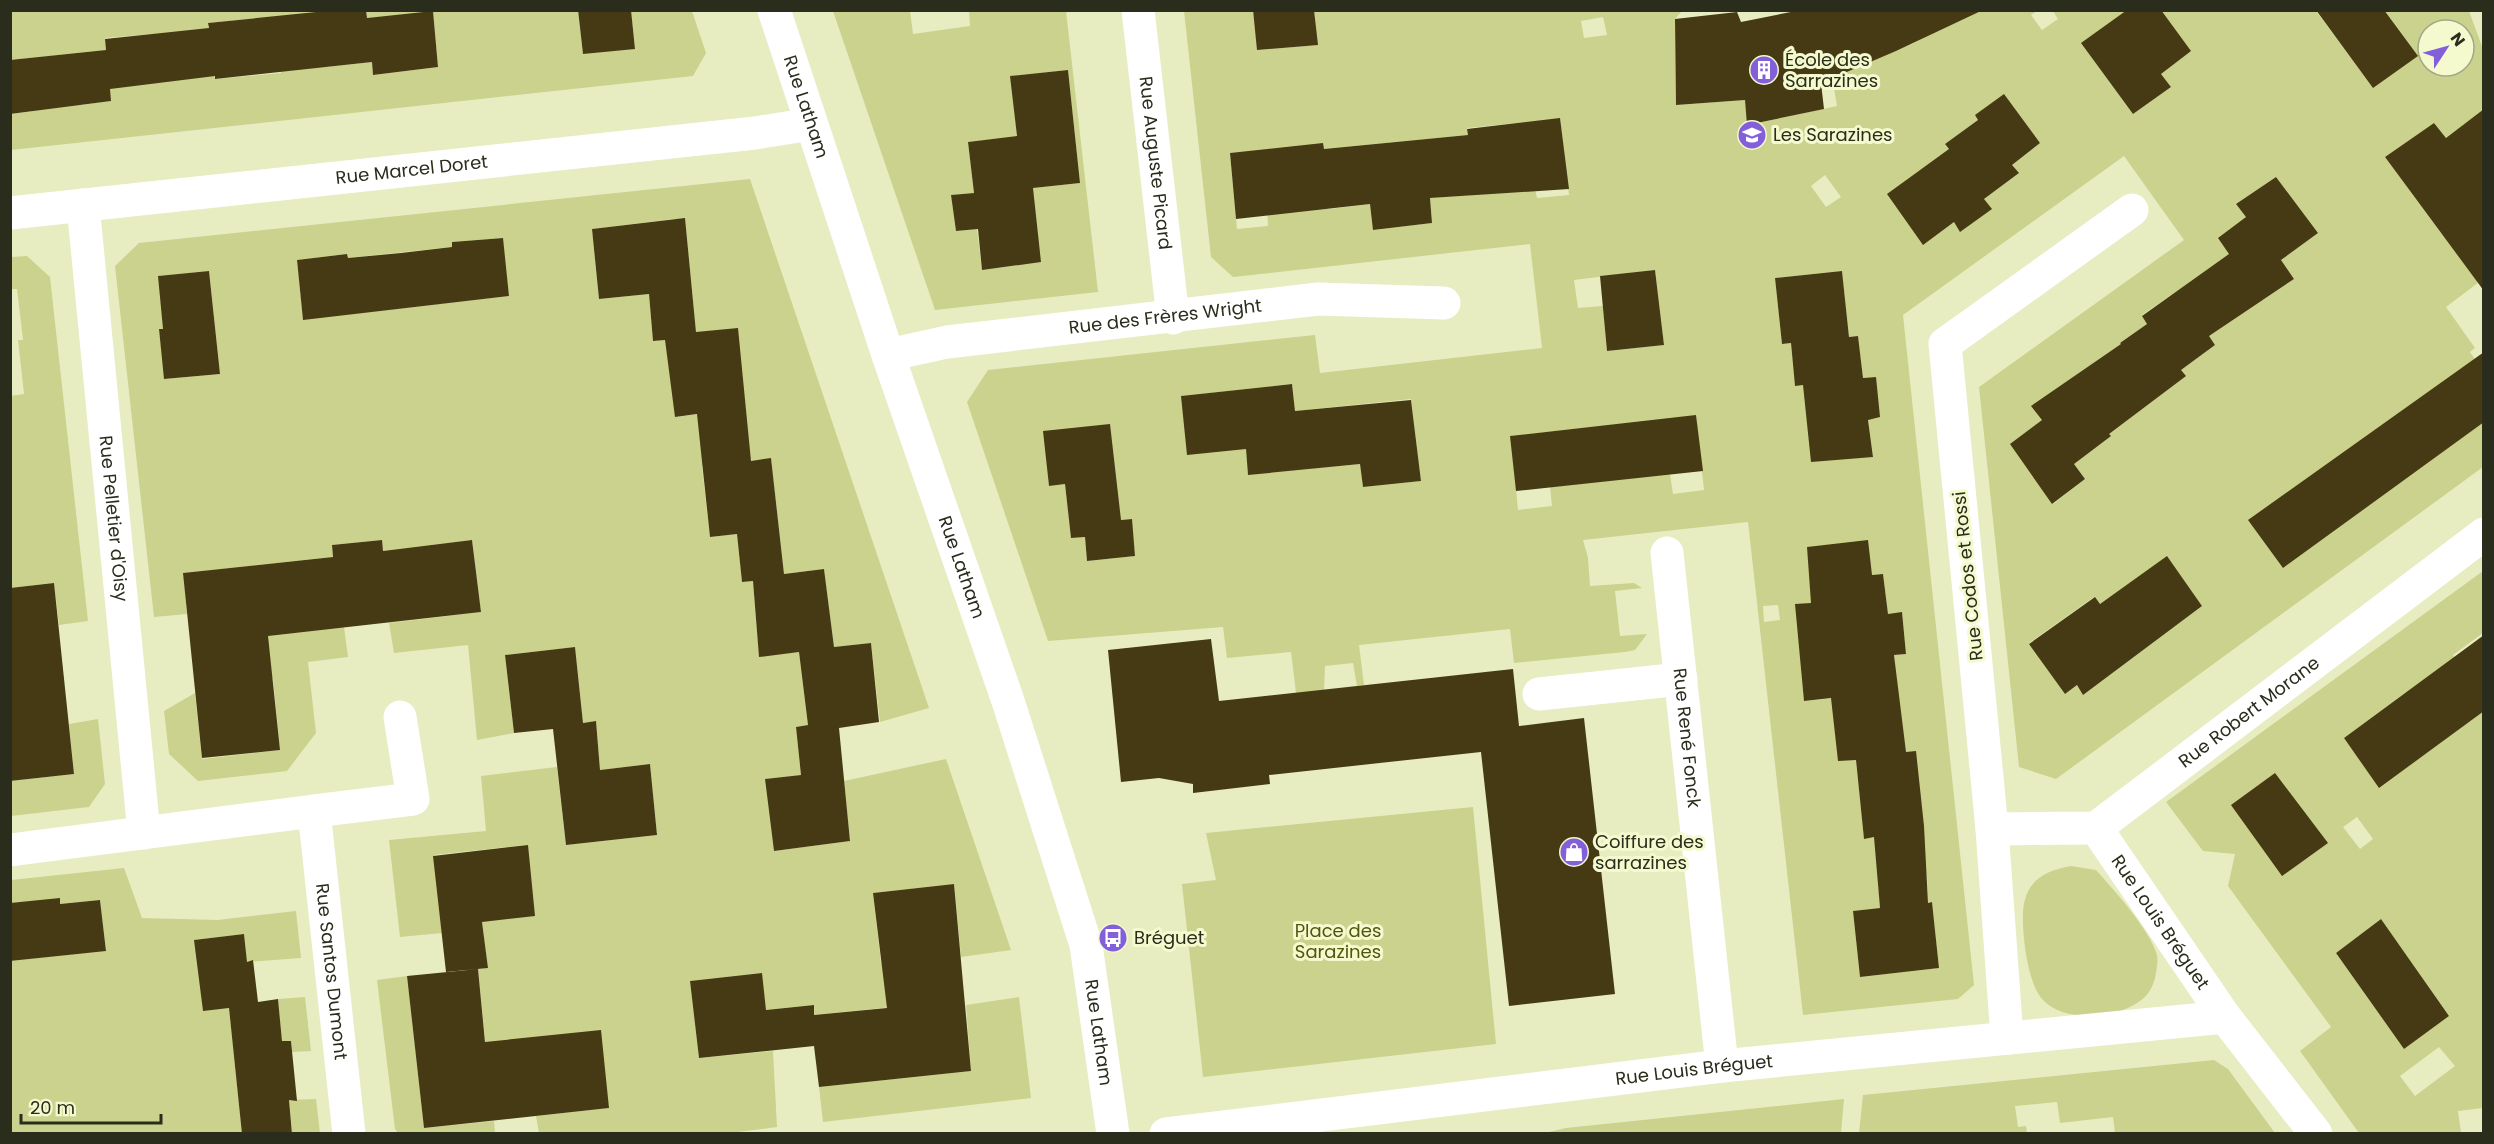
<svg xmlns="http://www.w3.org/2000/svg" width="2494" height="1144" font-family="Poppins,sans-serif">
<rect width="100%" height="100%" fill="#e7edc1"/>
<path fill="#cbd28e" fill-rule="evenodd" d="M1228 10 1253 11 1258 50 1317 45 1314 11H1682L1675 19 1676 105 1745 100 1748 125 1837 106 1832 77 1914 43 1970 11H2037L2031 15 2042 30 2058 19 2053 11H2127L2092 58 2133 114 2171 87 2161 74V11H2316L2373 87 2384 11H2469L2483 49V138L2470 120 2446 138 2434 123 2385 157 2441 233 2483 204V279L2446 307 2475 348 2470 352 2483 371V467L2056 779 2019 767 1979 387 2184 240 2124 156 1903 315 1974 985 1958 999 1803 1015 1748 522 1583 540 1588 558 1590 586 1634 583 1642 588 1615 591 1620 636 1647 634 1635 650 1625 652 1514 663 1510 629 1359 645 1364 685 1357 686 1353 663 1325 666 1324 690 1296 693 1291 652 1227 658 1223 627 1048 641 967 402 988 370 1315 335 1320 373 1542 348 1530 244 1233 277 1211 257 1184 11ZM1603 17 1607 35 1584 38 1581 21ZM2428 30H2464V66H2428ZM2004 95 2040 143 2012 165 2018 174 1984 199 1991 209 1960 231 1954 222 1924 244 1888 194 1917 172 1953 155 1945 144 1978 120 1976 115ZM1560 119 1569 195 1537 198 1533 181 1473 195 1430 198 1432 223 1374 230 1370 204 1330 209 1267 206 1268 226 1237 229 1230 153 1324 149 1468 135 1467 128ZM1825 175 1841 197 1826 207 1811 186ZM2276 177 2318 233 2281 260 2294 279 2263 300 2246 217 2236 204ZM1655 270 1664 345 1607 351 1603 306 1578 308 1574 280ZM1842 271 1849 337 1858 336 1863 378 1876 377 1868 420 1873 456 1809 384 1795 385 1791 343 1782 344 1775 278ZM2177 291 2215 345 2181 370 2158 397 2120 343 2147 324 2142 315ZM1292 384 1295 411 1411 399 1421 481 1363 487 1360 464 1248 474 1246 449 1182 396ZM1696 416 1704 490 1673 494 1670 474 1550 487 1552 506 1518 510 1511 436ZM2042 420 2085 479 2053 504 2011 444ZM1044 431 1121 520 1131 519 1135 556 1087 561 1085 537 1071 538 1065 484 1049 486ZM2167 557 2202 606 2083 695 2077 685 2065 694 2029 643 2094 597 2100 604ZM1883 574 1888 614 1902 613 1906 654 1894 655 1898 692 1804 701 1801 665 1872 575ZM1778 605 1780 620 1764 622 1763 606ZM1856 760 1924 831 1864 838ZM1927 875 1928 903 1932 902 1939 968 1860 977 1853 911 1880 908 1878 881Z
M11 11H336L208 23 215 79 281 73V67H326L372 62 373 75 438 67 433 12 367 18 366 11H578L583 54 635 48 631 11H692L706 53 693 76 11 150 10 114 34 111 33 104 81 105 110 101V89L153 34 105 38 106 50 11 60Z
M833 11H910L913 34 970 26 969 11H1066L1098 292 935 310ZM1068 70 1080 183 1033 188 982 270 977 229 956 231 951 195 974 193 968 142 1017 136 1011 77Z
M750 179 929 708 880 722 871 643 834 647 824 569 784 574 771 459 702 466 710 537 737 534 742 582 753 581 759 656 799 652 808 725 796 727 801 775 765 779 774 851 850 841 844 781 946 759 1011 950 961 957 954 884 873 893 881 963 922 1004 814 1015 813 1005 766 1010 761 973 690 981 699 1058 773 1051 777 1127 721 1134 539 1133 536 1116 609 1108 489 1079 478 969 488 968 482 922 527 845 434 855 442 933 400 937 389 840 486 831 481 776 557 767 566 845 657 835 650 764 600 770 596 721 583 723 575 647 505 655 514 733 477 740 468 645 394 653 389 623 481 612 472 540 383 551 381 540 332 545 333 557 184 573 187 614 154 617 115 266 139 243ZM674 219H685L696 332 746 408 676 417 665 340 653 341 649 294 599 299 592 229ZM502 238 509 296 303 319 297 260 347 254 348 258 452 247V242ZM209 271 220 374 165 379 159 329H163L159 276Z
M27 256 50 277 88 621 59 625 54 583 11 588 10 396 24 394 18 340H23L17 289H11V257Z
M2483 571V633L2453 655 2484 696 2483 1108 2458 1111 2461 1133H2359L2300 1051 2331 1027 2228 886 2235 854 2203 851 2166 802ZM2405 693 2379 787 2344 738ZM2357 817 2373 839 2360 849 2343 827ZM2381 919 2449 1016 2404 1049 2336 953ZM2439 1047 2455 1066 2415 1096 2400 1076Z
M344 627 348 657 308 662 316 733 287 771 198 781 169 754 164 711 195 693 202 759 280 750 273 679 232 638Z
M98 719 105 784 89 807 11 816 10 781 74 774 69 724Z
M1473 807 1496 1044 1203 1077 1182 884 1216 880 1206 833Z
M2071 866 2096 870C2114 890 2150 930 2157 955 2158 961 2157 967 2156 973 2154 986 2148 997 2137 1003 2114 1019 2062 1022 2043 1000 2027 983 2022 934 2023 912 2025 881 2044 871 2071 866Z
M124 868 142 918 218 920 296 911 301 958 247 962 244 934 195 940 203 1010 229 1008 242 1133H11V961L106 950 100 900 60 904V899L11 903V880Z
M407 976 424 1128 494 1121 495 1133H398L395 1129 377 980Z
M305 997 311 1051 292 1052 291 1041H282L278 999Z
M1019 997 1031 1098 823 1122 819 1087 971 1071 966 1005Z
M2214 1060 2228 1069 2275 1133H2115L2113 1117 2060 1123 2057 1102 2015 1106 2018 1127 2026 1126 2027 1133H1859L1863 1095Z
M316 1099 320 1133H292L289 1100Z
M1844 1099 1841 1133H1545L1566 1128Z"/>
<path fill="#453a13" d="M336 10H366L367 18 433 11 438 67 373 75 372 62 215 79V76L110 89 111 101 10 114V60L106 50 105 39 209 28 208 23Z
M578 10H631L635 49 583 54Z
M1253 10H1314L1318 45 1257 50Z
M1801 10H1983L1896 51 1821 83 1824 109 1747 125 1745 100 1676 105 1675 19 1737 12 1741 22Z
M2127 10H2161L2191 51 2161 74 2171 87 2133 114 2081 43Z
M2316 10H2384L2418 56 2373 88Z
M1068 70 1080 183 1033 188 1041 262 982 270 978 229 956 231 951 195 974 193 968 142 1017 136 1010 76Z
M2004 94 2040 143 2012 165 2019 173 1984 199 1992 209 1960 232 1954 222 1923 245 1887 194 1949 149 1945 144 1978 120 1975 115Z
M2484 109V291L2385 157 2434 123 2446 138Z
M1560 118 1569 189 1430 198 1432 223 1373 230 1370 204 1236 219 1230 153 1323 143 1324 149 1468 135 1467 129Z
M2276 177 2318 233 2281 260 2294 279 2209 336 2215 345 2181 370 2186 376 2109 434 2111 436 2074 464 2085 479 2052 504 2010 444 2042 420 2031 406 2121 344 2120 343 2147 324 2142 316 2229 254 2218 238 2246 217 2236 204Z
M685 218 696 332 738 328 751 461 771 458 784 574 824 569 834 647 871 643 879 722 839 728 850 841 774 851 765 779 801 775 796 727 808 725 799 652 759 657 753 581 742 582 737 534 710 537 697 414 675 417 665 340 653 341 649 294 599 299 592 229Z
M503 238 509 296 303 320 297 260 347 254 348 258 401 253 452 247V242Z
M1655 270 1664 345 1607 351 1600 276Z
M209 271 220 374 164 379 159 329H163L158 276Z
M1842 271 1849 337 1858 336 1863 378 1876 377 1880 417 1868 420 1873 457 1811 462 1803 385 1795 386 1791 343 1782 344 1775 278Z
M2484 352V422L2283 568 2248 520Z
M1292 384 1295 411 1411 400 1421 481 1363 487 1360 464 1248 475 1246 449 1187 455 1181 396Z
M1696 415 1703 471 1516 491 1510 436Z
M1110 424 1121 520 1132 519 1135 556 1087 561 1085 537 1071 538 1065 484 1049 486 1043 431Z
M382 540 383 551 472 540 481 612 268 636 280 750 202 758 183 573 333 557 332 545Z
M1868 540 1872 575 1883 574 1888 614 1902 612 1906 654 1894 655 1906 752 1916 751 1924 826 1928 903 1932 902 1939 968 1860 977 1853 911 1880 908 1874 837 1864 839 1856 760 1838 761 1831 698 1804 701 1795 604 1811 603 1807 547Z
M2167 556 2202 606 2083 695 2077 685 2065 694 2029 644 2095 597 2100 604Z
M54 583 74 774 10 781V588Z
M2484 635V711L2379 788 2344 738Z
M1211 639 1219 701 1513 669 1519 726 1584 718 1615 994 1509 1006 1481 752 1269 775 1270 784 1193 793V784L1159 778 1121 782 1108 650Z
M575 647 583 723 596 721 600 770 650 764 657 835 566 845 553 729 514 733 505 655Z
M2275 773 2328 843 2282 876 2231 805Z
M528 845 535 916 482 922 488 968 446 972 433 856Z
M954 884 971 1071 819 1087 814 1046 699 1058 690 981 762 973 766 1010 814 1005V1015L887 1008 873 893Z
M60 898V904L100 900 106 951 10 961V903Z
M2381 919 2449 1016 2404 1049 2336 953Z
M244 934 247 962 253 960 258 1002 278 999 282 1041H291L297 1101 289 1100 292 1134H242L229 1008 203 1011 194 940Z
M478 969 485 1042 601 1030 609 1108 424 1128 407 976Z"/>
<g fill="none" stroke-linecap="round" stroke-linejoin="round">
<g stroke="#fff" stroke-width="33">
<path id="s1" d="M1138 10 1173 318"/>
<path id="s2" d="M83 205 144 833"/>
<path id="s3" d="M10 213 755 133 811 124"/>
<path id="s4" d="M888 355 947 342 1318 299 1444 303"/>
<path id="s5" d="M1667 553 1722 1066"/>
<path d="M1539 694 1681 679"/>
<path d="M314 811 413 799 400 717"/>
<path id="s6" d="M2096 828 2225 1017"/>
<path id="s7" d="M1992 829 2096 828 2484 534"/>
<path id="s8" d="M10 850 314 811 349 1134"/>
<path d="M2007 1038 1992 829 1945 344 2132 210"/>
<path id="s9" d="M1166 1134 1722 1066 2225 1017 2316 1134"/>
</g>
<path stroke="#fff" stroke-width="33" id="s10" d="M774 10 888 355 1008 701 1086 945 1113 1134"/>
</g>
<defs>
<g id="building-disc" transform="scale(1.5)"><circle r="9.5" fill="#835fda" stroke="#f4face"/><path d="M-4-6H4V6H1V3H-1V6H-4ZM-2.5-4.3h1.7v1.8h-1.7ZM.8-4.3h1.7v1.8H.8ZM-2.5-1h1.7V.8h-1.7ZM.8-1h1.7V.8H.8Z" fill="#fff"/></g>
<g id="school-disc" transform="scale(1.5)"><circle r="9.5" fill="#835fda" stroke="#f4face"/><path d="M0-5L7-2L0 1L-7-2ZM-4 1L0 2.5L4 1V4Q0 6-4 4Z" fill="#fff"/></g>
<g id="shop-disc" transform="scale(1.5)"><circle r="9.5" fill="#835fda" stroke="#f4face"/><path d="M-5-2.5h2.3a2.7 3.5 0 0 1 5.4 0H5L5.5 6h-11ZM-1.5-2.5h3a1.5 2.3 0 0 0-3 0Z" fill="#fff"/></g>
<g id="bus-disc" transform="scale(1.5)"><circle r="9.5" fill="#835fda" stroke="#f4face"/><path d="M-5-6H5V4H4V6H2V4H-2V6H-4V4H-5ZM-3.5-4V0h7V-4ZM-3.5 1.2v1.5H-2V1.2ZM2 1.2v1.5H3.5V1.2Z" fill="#fff"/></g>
</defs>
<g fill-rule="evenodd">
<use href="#building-disc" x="1764" y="70"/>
<use href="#school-disc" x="1752" y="135"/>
<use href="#shop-disc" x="1574" y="852"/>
<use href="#bus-disc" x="1113" y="938"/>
</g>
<g text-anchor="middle" stroke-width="6" stroke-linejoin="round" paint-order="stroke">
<g font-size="18" fill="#2a2c1c" stroke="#f4face" text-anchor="start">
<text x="1785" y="66">École des<tspan x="1785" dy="21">Sarrazines</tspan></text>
<text x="1773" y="141">Les Sarazines</text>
<text x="1595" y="848">Coiffure des<tspan x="1595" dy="21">sarrazines</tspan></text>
<text x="1134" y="944">Bréguet</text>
</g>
<g font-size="18" fill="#2a2c1c" stroke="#f4face">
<text dy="6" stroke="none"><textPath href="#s10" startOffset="102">Rue Latham</textPath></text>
<text dy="6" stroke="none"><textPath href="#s1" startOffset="154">Rue Auguste Picard</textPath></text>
<text dy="6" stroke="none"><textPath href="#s3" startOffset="404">Rue Marcel Doret</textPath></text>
<text dy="6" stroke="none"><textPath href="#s4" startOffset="280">Rue des Frères Wright</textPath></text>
<text dy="6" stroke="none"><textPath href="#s2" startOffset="315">Rue Pelletier d'Oisy</textPath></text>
<text dy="6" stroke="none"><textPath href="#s10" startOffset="588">Rue Latham</textPath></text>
<text transform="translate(1968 576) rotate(-96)" y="6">Rue Codos et Rossi</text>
<text dy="6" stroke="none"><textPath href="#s7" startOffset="296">Rue Robert Morane</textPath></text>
<text dy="6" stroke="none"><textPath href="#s5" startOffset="186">Rue René Fonck</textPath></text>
<text dy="6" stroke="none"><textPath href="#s6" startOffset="114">Rue Louis Bréguet</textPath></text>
<text dy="6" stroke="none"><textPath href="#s8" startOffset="468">Rue Santos Dumont</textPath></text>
<text dy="6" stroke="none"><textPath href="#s10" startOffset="1074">Rue Latham</textPath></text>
<text dy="6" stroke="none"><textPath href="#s9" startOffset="532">Rue Louis Bréguet</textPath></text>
</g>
<g font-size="18" fill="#51560e" stroke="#f4face">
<text x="1338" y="937">Place des<tspan x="1338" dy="21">Sarazines</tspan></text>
</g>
</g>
<rect width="2494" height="1144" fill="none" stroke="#2a2c1c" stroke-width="24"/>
<g transform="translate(2446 48) rotate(54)"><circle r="28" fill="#f4face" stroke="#a3a887" stroke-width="1.5"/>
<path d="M0-4.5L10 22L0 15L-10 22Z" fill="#835fda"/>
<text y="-9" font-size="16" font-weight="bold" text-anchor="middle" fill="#2a2c1c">N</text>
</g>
<path d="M21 1114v9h140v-9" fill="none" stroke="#2a2c1c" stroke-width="3"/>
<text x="30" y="1114" font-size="18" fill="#2a2c1c" stroke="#f4face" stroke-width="4.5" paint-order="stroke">20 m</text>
</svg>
